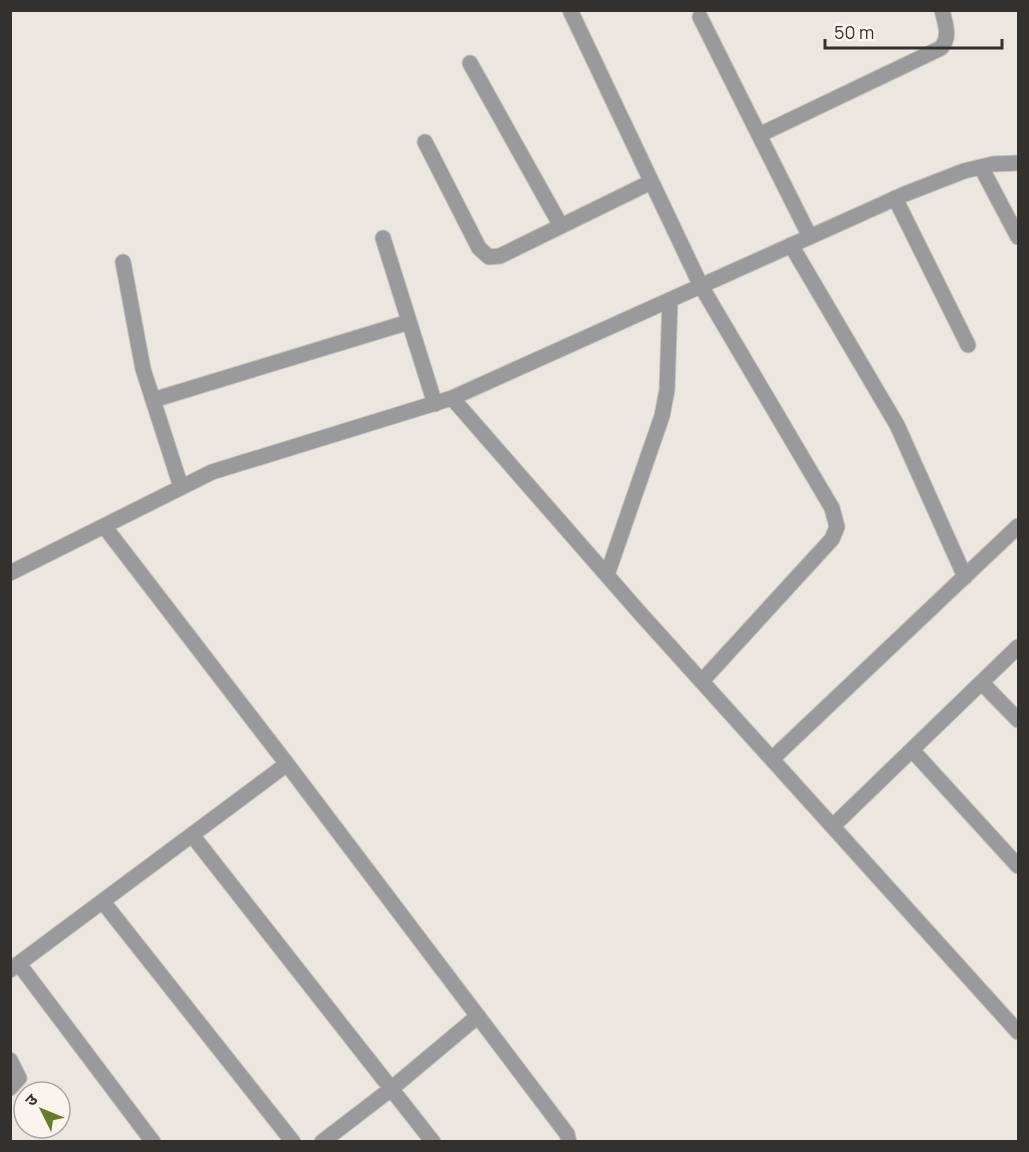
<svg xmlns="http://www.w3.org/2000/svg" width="1029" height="1152" font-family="Manrope,'Noto Sans Devanagari',sans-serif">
<rect width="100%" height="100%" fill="#ebe7e0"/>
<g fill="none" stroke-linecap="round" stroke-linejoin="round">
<g stroke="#c6c3bc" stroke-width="17">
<path id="street" d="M570 10 701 286 832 508 837 527 832 539 702 681
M700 17 810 237
M470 63 561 226
M759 135 941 48C951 36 945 24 942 10
M425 142 479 248 489 257 500 256 651 182
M981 167 1018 237
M895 198 968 345
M383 238 435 404
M791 245 897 425 965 577
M123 262 143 369 181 487
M452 398 639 612 1018 1032
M153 400 409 322
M104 526 287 764 567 1134 569 1142
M10 573 212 472 452 398 905 194 964 171 993 164 1018 163
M607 575 662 416 667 390 670 300
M982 683 1018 720
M912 750 1018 866
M772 759 1018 526
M833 826 1018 647
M192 835 433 1142
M103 902 293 1142
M19 964 153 1142
M10 970 287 764
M10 1060 19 1078 10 1088
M322 1142 391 1089 478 1016"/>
</g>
<use href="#street" stroke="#9a9a9d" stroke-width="15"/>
</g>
<rect width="1029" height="1152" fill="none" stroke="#33312e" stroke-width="24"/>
<g transform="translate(42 1110) rotate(313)"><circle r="28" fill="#f9f4ed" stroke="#aaa6a1" stroke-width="1.5"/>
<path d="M0-4.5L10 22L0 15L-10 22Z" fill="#677b2c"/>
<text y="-9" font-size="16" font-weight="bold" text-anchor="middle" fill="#33312e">उ</text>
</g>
<path d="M825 39v9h177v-9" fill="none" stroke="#33312e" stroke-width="3"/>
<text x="834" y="39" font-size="18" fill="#33312e" stroke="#f9f4ed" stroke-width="4.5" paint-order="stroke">50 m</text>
</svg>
